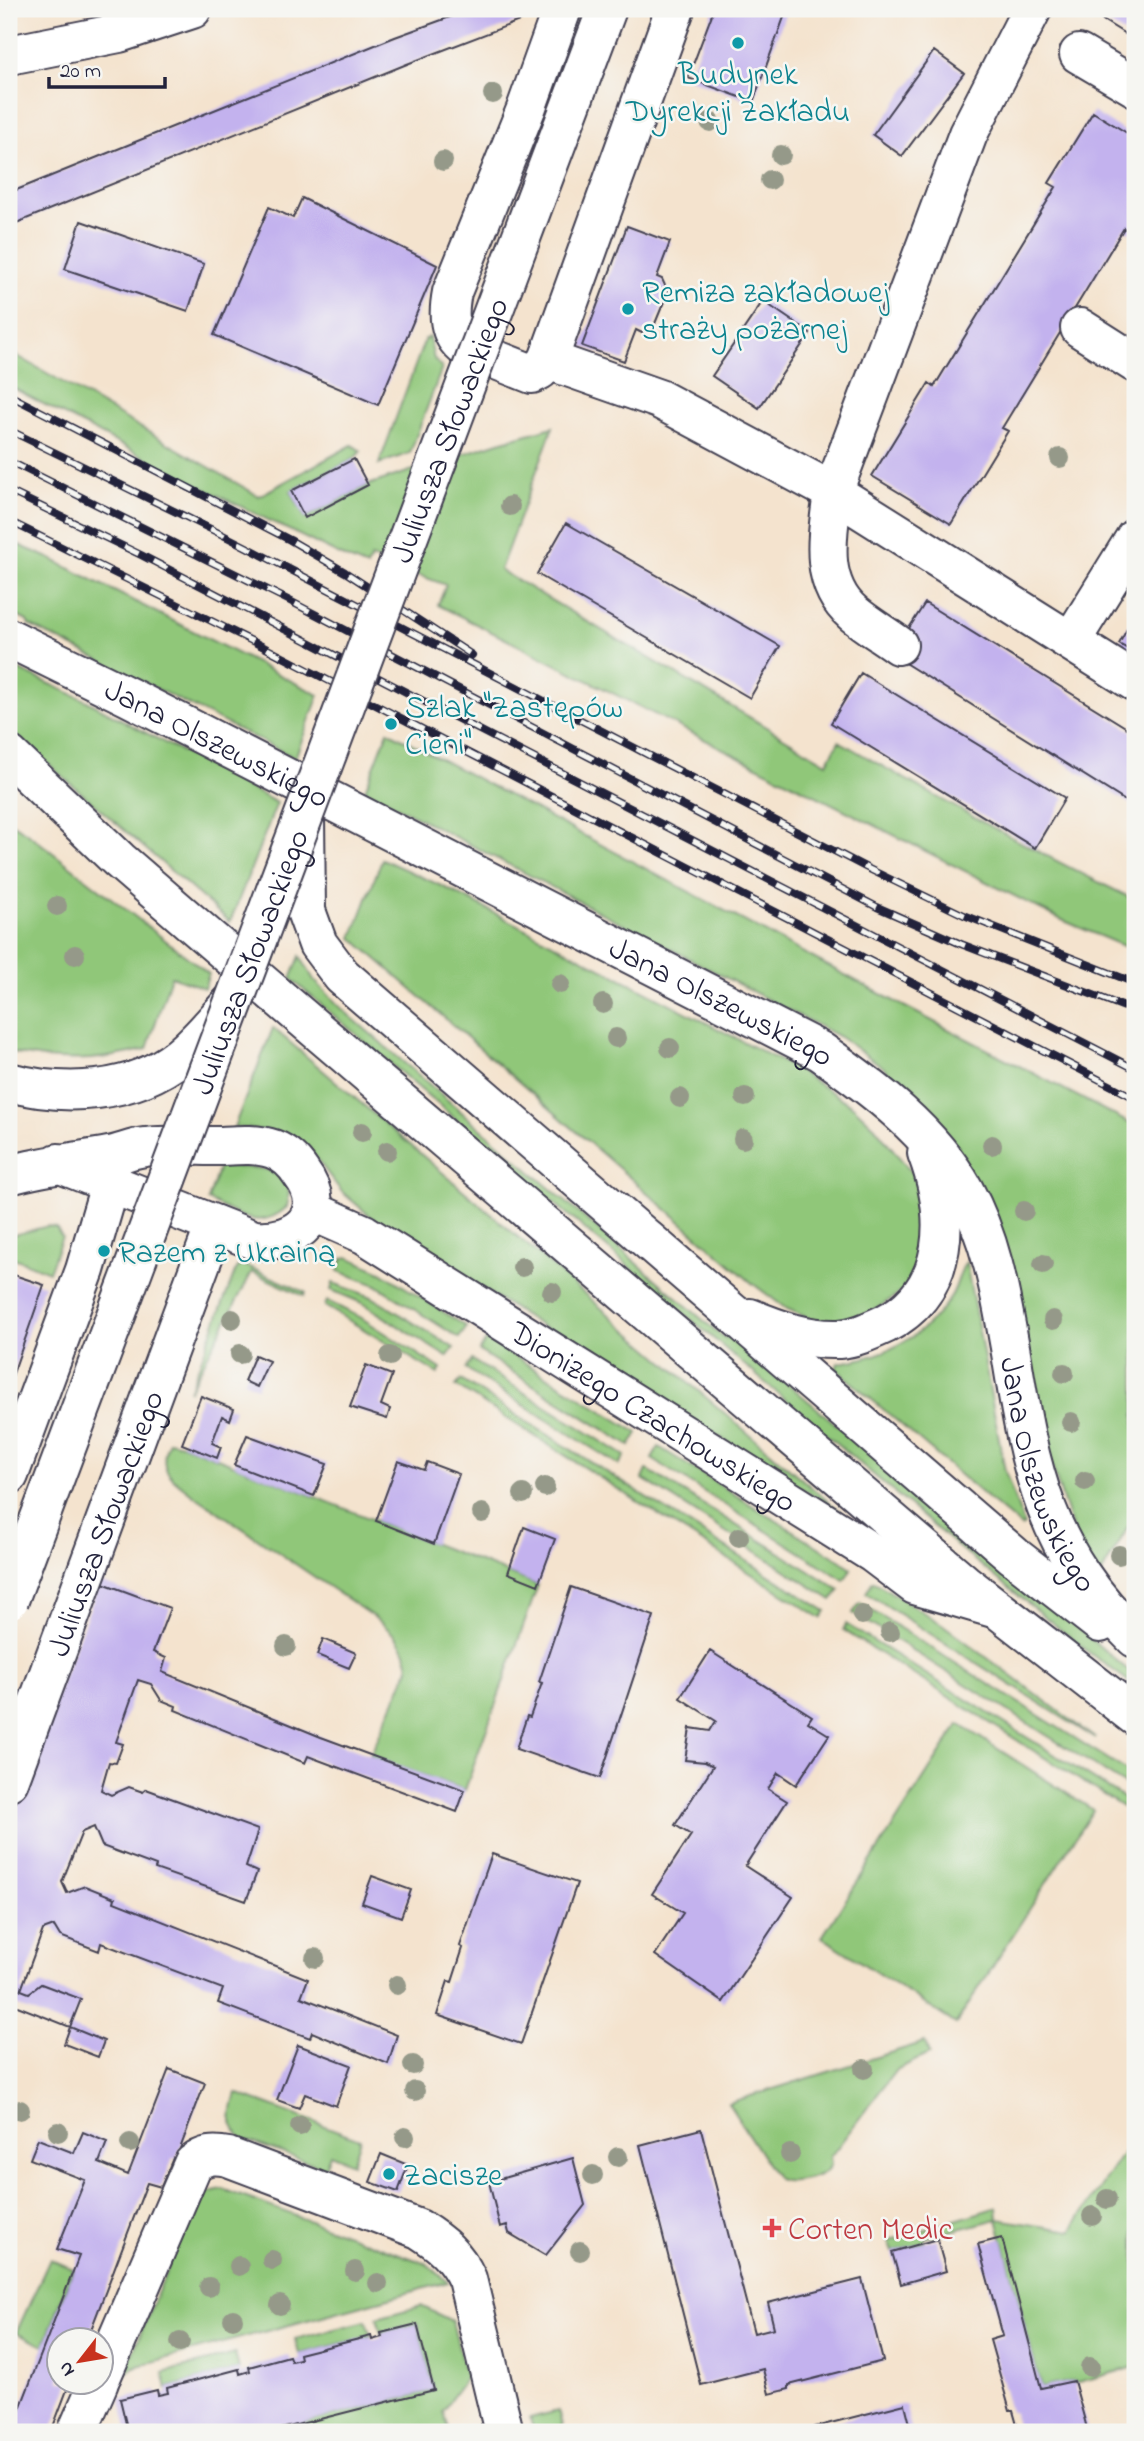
<svg xmlns="http://www.w3.org/2000/svg" width="1144" height="2441" font-family="'Indie Flower',sans-serif">
<rect width="100%" height="100%" fill="#f6f6f2"/>
<filter id="ink" filterUnits="userSpaceOnUse"><feTurbulence type="fractalNoise" baseFrequency=".0143" numOctaves="2"/><feDisplacementMap in="SourceGraphic" scale="14" xChannelSelector="R" yChannelSelector="G"/><feConvolveMatrix kernelMatrix="1 2 1 2 8 2 1 2 1" color-interpolation-filters="sRGB"/></filter>
<filter id="wash" filterUnits="userSpaceOnUse"><feTurbulence type="fractalNoise" baseFrequency=".00686" numOctaves="4" result="noise"/><feDisplacementMap in="SourceGraphic" scale="28" xChannelSelector="R" yChannelSelector="G"/><feGaussianBlur stdDeviation="1.57" result="paint"/><feColorMatrix in="noise" values="0 0 0 0 0 0 0 0 0 0 0 0 0 0 0 0 0 1.4 0 .05"/><feComposite in="paint" operator="in"/></filter>
<g filter="url(#wash)">
<rect width="100%" height="100%" fill="#f4e3ce"/>
<path fill="#90c779" stroke="#59745a" stroke-width="2" d="M429 337 434 359 442 368 410 453 379 464 425 339Z
M9 351 259 496 352 445 361 451 354 459 291 491 305 518 368 485 499 442 553 427 500 570 827 763 839 741C936 798 1034 851 1135 900V951L1062 920 438 605 446 585 371 558 367 567 346 558 197 485 9 386Z
M9 541 49 558 319 695 295 758 29 625 27 621 9 612Z
M9 665 85 700 277 803 230 922 9 730Z
M388 731 890 999 1135 1126V1515L1099 1578 1079 1549 944 1135 917 1099 883 1067 840 1037 365 790Z
M9 821 30 835 209 974 204 988 171 976 147 1049C99 1062 58 1063 9 1052Z
M382 859 446 888 796 1069 854 1107 875 1127 912 1173 923 1196 927 1243 908 1287 855 1324 810 1319 785 1308 752 1283 352 938Z
M300 956 314 980 343 1010 725 1339 729 1333 776 1378 780 1377 1135 1676V1686L1091 1654 963 1551 291 979Z
M273 1028 844 1515 383 1227 342 1192 315 1157 298 1140 278 1132 234 1127Z
M219 1167C249 1168 299 1161 287 1207 259 1233 235 1213 208 1200Z
M48 1226 56 1228 62 1237 49 1272 9 1256V1236Z
M348 1257 381 1272 467 1327 459 1338 376 1285 338 1271 343 1258Z
M966 1262 1005 1471 1024 1525 1021 1527 836 1369 838 1363C885 1357 925 1338 951 1296 958 1285 959 1271 966 1262Z
M244 1265 305 1292 304 1296 252 1272 189 1391 237 1267Z
M333 1283 372 1297 454 1348 447 1357 362 1303 331 1290Z
M327 1301 360 1317 441 1369 438 1374 325 1306Z
M487 1339 638 1433 630 1446 479 1351Z
M472 1360 625 1456 619 1465 466 1369Z
M461 1380 826 1611 821 1618 456 1386Z
M169 1441 182 1444 538 1585 465 1790 370 1756 409 1668C406 1645 393 1632 375 1618L192 1494C171 1477 156 1470 169 1441Z
M659 1447 852 1568 844 1580 652 1459Z
M647 1470H648L840 1590 832 1600 643 1479Z
M873 1581 942 1624 1096 1739 866 1593Z
M860 1603 1135 1776V1791L853 1613Z
M846 1624 1135 1805V1815L843 1630Z
M959 1724 1093 1810 956 2024 822 1937Z
M925 2042 929 2054 896 2070 834 2152 830 2157 831 2164C825 2178 790 2185 777 2179L728 2103Z
M236 2093 360 2139 352 2163 330 2154 325 2168 245 2140C227 2127 230 2112 236 2093Z
M1135 2135V2367L1075 2383 1074 2381 1041 2388 997 2219 925 2238V2243L892 2252 888 2241 997 2207 998 2219 1071 2231Z
M222 2189 427 2264 448 2282 134 2367 124 2374 194 2205 205 2193Z
M50 2259 73 2269 44 2346 16 2333Z
M421 2306 452 2321 466 2377 443 2411 449 2432H269L434 2390 417 2324 381 2333 377 2318Z
M366 2321 371 2336 299 2354 295 2339Z
M235 2354 239 2369 167 2388 163 2373Z
M558 2411 564 2432H534L530 2418Z"/>
<g id="blocks">
<path fill="#c3b2ee" d="M472 9H526L522 20 407 64 9 226V193L395 37Z
M714 9H787L753 102 688 78Z
M1085 9H1135V40Z
M934 51 964 73 902 156 873 135Z
M1093 112 1135 138V228L1132 233 1124 228 1002 428 1008 431 951 524 872 476 929 383 934 387 1056 187 1049 183Z
M302 198 437 265 378 405 214 335 269 207 293 218Z
M81 221 204 264 188 311 65 269Z
M627 226 670 242 657 277 662 279 668 292 654 326 642 333 636 330 624 361 582 346Z
M763 301 810 333 759 408 712 376Z
M354 459 368 485 305 518 291 491Z
M566 523 780 646 750 698 537 574Z
M925 603 1135 733V807L892 655Z
M1135 614V653L1119 644Z
M861 673 1065 798 1035 848 831 723Z
M11 1274 44 1285 9 1385V1279Z
M255 1355 269 1361 257 1387 244 1381Z
M366 1365 392 1375 381 1405 390 1409 387 1419 350 1407Z
M201 1396 234 1409 230 1420 222 1416 212 1443 221 1447 217 1458 182 1444Z
M247 1435 327 1464 314 1496 234 1465Z
M398 1461 424 1470 427 1462 459 1474 434 1544 376 1521Z
M524 1527 555 1539 538 1585 508 1573Z
M100 1582 170 1608 153 1652 166 1658 162 1672 321 1737 465 1790 457 1812 308 1756 305 1763 175 1710 176 1706 161 1700 151 1684 138 1680 116 1742 123 1744 116 1763 109 1762 101 1790 111 1795 129 1787 143 1792 146 1789 258 1830 246 1867 257 1872 246 1901 155 1869 156 1866 102 1846 94 1827 82 1832 62 1882 67 1893 85 1886 115 1898 114 1902 308 1979 301 1997 397 2035 388 2064 312 2032 310 2038 218 2003 223 1989 101 1943 99 1951 60 1936 54 1926 43 1930 21 1990 29 1993 41 1984 81 1999 70 2027 15 2005 9 2020V1818Z
M571 1587 654 1616 600 1778 516 1749 527 1716 530 1717 542 1683 539 1682Z
M323 1639 356 1653 349 1668 317 1655Z
M710 1651 812 1716 808 1722 829 1735 796 1785 778 1773 768 1789 787 1801 745 1866 793 1897 723 2002 655 1955 683 1913 652 1894 691 1835 675 1825 713 1766 705 1762 685 1760 690 1728 710 1731 716 1721 680 1698Z
M492 1854 577 1883 521 2044 437 2015 448 1981 452 1982 463 1948 460 1946Z
M372 1876 411 1890 401 1917 362 1903Z
M70 2027 104 2041 98 2057 64 2044Z
M298 2045 351 2065 336 2106 305 2094 299 2108 277 2100Z
M169 2069 205 2083 176 2159 173 2158 161 2187 147 2183 87 2340H60V2382H70L51 2432H11L79 2256 57 2249 85 2180 30 2159 38 2139 74 2153 83 2132 107 2142 99 2163 128 2175Z
M701 2129 754 2333 774 2328 768 2303 862 2279 883 2361 789 2385V2389L769 2394 763 2369 701 2385 640 2145Z
M381 2154 408 2165 398 2192 370 2182Z
M573 2158 585 2205 546 2255 509 2233 507 2225 500 2227 489 2182Z
M1002 2238 1041 2388 1074 2381 1088 2432H1019L1013 2411H1010L990 2340 1003 2336 978 2244Z
M937 2239 946 2271 901 2284 892 2252Z
M417 2324 434 2390 269 2432H128L120 2399 157 2390 158 2395 168 2393 167 2388 239 2369 240 2374 250 2371 249 2367 289 2356 291 2361 300 2359 299 2354 371 2336 372 2340 382 2337 381 2333Z
M905 2404 912 2432H816L815 2427Z"/>
</g>
</g>
<g filter="url(#ink)">
<use href="#blocks" fill-opacity="0" stroke="#423f51" stroke-width="2"/>
<g fill="none" stroke-linecap="round" stroke-linejoin="round">
<g stroke="#423f51" stroke-width="42">
<g id="minor">
<path d="M562 9 526 109 452 292C448 313 447 334 466 348L532 374 540 370 548 360 675 9"/>
<path d="M1079 54 1135 87"/>
<path d="M9 55 119 33 192 9"/>
<path d="M1080 328 1135 363"/>
<path d="M548 360 659 399 833 492 1135 682"/>
<path d="M1071 641 1135 538"/>
<path d="M898 645C883 634 867 625 853 613 817 582 828 533 833 492L968 134 1032 9"/>
<path d="M9 1175C42 1166 75 1162 109 1156 121 1154 133 1148 145 1147 169 1144 195 1146 220 1146 237 1145 257 1143 273 1149 286 1154 294 1162 301 1173 332 1214 297 1244 254 1240L58 1163"/>
<path id="s1" d="M312 1211 364 1234 874 1554 915 1585 997 1609"/>
<path d="M9 1475 85 1270 110 1185 111 1158"/>
<path id="s2" d="M9 1781 215 1225"/>
<path d="M102 2375 193 2164C204 2155 213 2154 228 2157L419 2229C441 2243 456 2255 467 2279L504 2432"/>
<path d="M77 2432 99 2382"/>
</g>
</g>
<g stroke="#423f51" stroke-width="42">
<g id="major">
<path id="s3" d="M9 638 129 697 820 1051C873 1088 932 1132 964 1190 992 1240 1001 1297 1011 1353 1030 1472 1045 1551 1135 1638"/>
<path d="M9 755 119 860 209 938 964 1583 1135 1716"/>
<path d="M305 816 306 911 318 944 342 976 1014 1556 1100 1623"/>
<path d="M9 1082C65 1097 133 1094 180 1056 200 1040 216 1019 233 1001"/>
<path d="M750 1318C779 1330 807 1340 839 1339 855 1338 870 1331 885 1324 952 1290 950 1214 927 1153"/>
</g>
</g>
<use href="#minor" stroke="#fff" stroke-width="38"/>
<use href="#major" stroke="#fff" stroke-width="38"/>
<g stroke="#22223b" stroke-width="8">
<path id="rail" d="M9 395 290 540 345 572 472 655
M9 430 231 539 867 868 964 915 1135 983
M9 461 288 600 877 907 961 944 1135 1011
M9 491 141 555 1135 1069
M9 521 256 643 1135 1098"/>
</g>
<use href="#rail" stroke="#f6f6f2" stroke-width="5" stroke-dasharray="16" stroke-linecap="butt"/>
<g stroke="#423f51" stroke-width="42" stroke-linecap="butt">
<g id="minor-bridge">
<path id="s4" d="M9 1600 607 9"/>
</g>
</g>
<use href="#minor-bridge" stroke="#fff" stroke-width="38"/>
</g>
<g fill="#959989">
<circle cx="493" cy="94" r="10"/>
<circle cx="710" cy="122" r="10"/>
<circle cx="781" cy="155" r="10"/>
<circle cx="443" cy="161" r="10"/>
<circle cx="770" cy="180" r="10"/>
<circle cx="1060" cy="458" r="10"/>
<circle cx="510" cy="506" r="10"/>
<circle cx="57" cy="906" r="10"/>
<circle cx="75" cy="955" r="10"/>
<circle cx="560" cy="984" r="10"/>
<circle cx="603" cy="1004" r="10"/>
<circle cx="616" cy="1038" r="10"/>
<circle cx="670" cy="1048" r="10"/>
<circle cx="745" cy="1097" r="10"/>
<circle cx="680" cy="1098" r="10"/>
<circle cx="362" cy="1132" r="10"/>
<circle cx="743" cy="1139" r="10"/>
<circle cx="992" cy="1145" r="10"/>
<circle cx="387" cy="1151" r="10"/>
<circle cx="1024" cy="1211" r="10"/>
<circle cx="1043" cy="1264" r="10"/>
<circle cx="522" cy="1267" r="10"/>
<circle cx="552" cy="1292" r="10"/>
<circle cx="232" cy="1319" r="10"/>
<circle cx="1053" cy="1320" r="10"/>
<circle cx="240" cy="1354" r="10"/>
<circle cx="390" cy="1356" r="10"/>
<circle cx="1064" cy="1373" r="10"/>
<circle cx="1071" cy="1422" r="10"/>
<circle cx="1085" cy="1481" r="10"/>
<circle cx="545" cy="1487" r="10"/>
<circle cx="523" cy="1494" r="10"/>
<circle cx="482" cy="1513" r="10"/>
<circle cx="739" cy="1537" r="10"/>
<circle cx="1119" cy="1555" r="10"/>
<circle cx="862" cy="1615" r="10"/>
<circle cx="890" cy="1632" r="10"/>
<circle cx="286" cy="1646" r="10"/>
<circle cx="315" cy="1958" r="10"/>
<circle cx="397" cy="1985" r="10"/>
<circle cx="413" cy="2065" r="10"/>
<circle cx="864" cy="2069" r="10"/>
<circle cx="415" cy="2091" r="10"/>
<circle cx="20" cy="2110" r="10"/>
<circle cx="300" cy="2126" r="10"/>
<circle cx="58" cy="2132" r="10"/>
<circle cx="405" cy="2137" r="10"/>
<circle cx="130" cy="2143" r="10"/>
<circle cx="790" cy="2154" r="10"/>
<circle cx="618" cy="2157" r="10"/>
<circle cx="593" cy="2175" r="10"/>
<circle cx="1107" cy="2199" r="10"/>
<circle cx="1092" cy="2216" r="10"/>
<circle cx="580" cy="2251" r="10"/>
<circle cx="272" cy="2260" r="10"/>
<circle cx="239" cy="2266" r="10"/>
<circle cx="355" cy="2271" r="10"/>
<circle cx="378" cy="2283" r="10"/>
<circle cx="209" cy="2287" r="10"/>
<circle cx="280" cy="2305" r="10"/>
<circle cx="233" cy="2319" r="10"/>
<circle cx="180" cy="2342" r="10"/>
<circle cx="1090" cy="2367" r="10"/>
</g>
</g>
<g fill="#0f9aa8" stroke="#f6f6f2" stroke-width="2.5">
<circle cx="738" cy="43" r="7"/>
<circle cx="628" cy="309" r="7"/>
<circle cx="391" cy="724" r="7"/>
<circle cx="104" cy="1251" r="7"/>
<circle cx="389" cy="2174" r="7"/>
</g>
<path fill="#e0444e" stroke="#f6f6f2" stroke-width="2.5" d="M768.5 2217.5h7v7h7v7h-7v7h-7v-7h-7v-7h7z"/>
<g text-anchor="middle" stroke-width="5" stroke-linejoin="round" paint-order="stroke">
<g font-size="32" fill="#0d838f" stroke="#f6f6f2" text-anchor="start">
<text x="738" y="84" text-anchor="middle">Budynek<tspan x="738" dy="37">Dyrekcji Zakładu</tspan></text>
<text x="642" y="302">Remiza zakładowej<tspan x="642" dy="37">straży pożarnej</tspan></text>
<text x="405" y="717">Szlak "Zastępów<tspan x="405" dy="37">Cieni"</tspan></text>
<text x="118" y="1262">Razem z Ukrainą</text>
<text x="403" y="2185">Zacisze</text>
</g>
<g font-size="32" fill="#22223b" stroke="#f6f6f2">
<text dy="11" stroke="none"><textPath href="#s4" startOffset="1250">Juliusza Słowackiego</textPath></text>
<text dy="11" stroke="none"><textPath href="#s3" startOffset="233">Jana Olszewskiego</textPath></text>
<text dy="11" stroke="none"><textPath href="#s4" startOffset="682">Juliusza Słowackiego</textPath></text>
<text dy="11" stroke="none"><textPath href="#s3" startOffset="800">Jana Olszewskiego</textPath></text>
<text dy="11" stroke="none"><textPath href="#s1" startOffset="399">Dionizego Czachowskiego</textPath></text>
<text dy="11" stroke="none"><textPath href="#s3" startOffset="1410">Jana Olszewskiego</textPath></text>
<text dy="11" stroke="none"><textPath href="#s2" startOffset="275">Juliusza Słowackiego</textPath></text>
</g>
<g font-size="32" fill="#be3a42" stroke="#f6f6f2" text-anchor="start">
<text x="788" y="2239">Corten Medic</text>
</g>
</g>
<rect width="1144" height="2441" fill="none" stroke="#f6f6f2" stroke-width="35"/>
<g transform="translate(80 2361) rotate(239)"><circle r="33" fill="#f6f6f2" stroke="#a1a1a9" stroke-width="2"/>
<path d="M0-5L12 26L0 18L-12 26Z" fill="#c8321e"/>
<text y="-10" font-size="19" font-weight="bold" text-anchor="middle" fill="#22223b">N</text>
</g>
<path d="M49 77v10h116v-10" fill="none" stroke="#22223b" stroke-width="3.5"/>
<text x="60" y="77" font-size="21" fill="#22223b" stroke="#f6f6f2" stroke-width="5" paint-order="stroke">20 m</text>
</svg>
